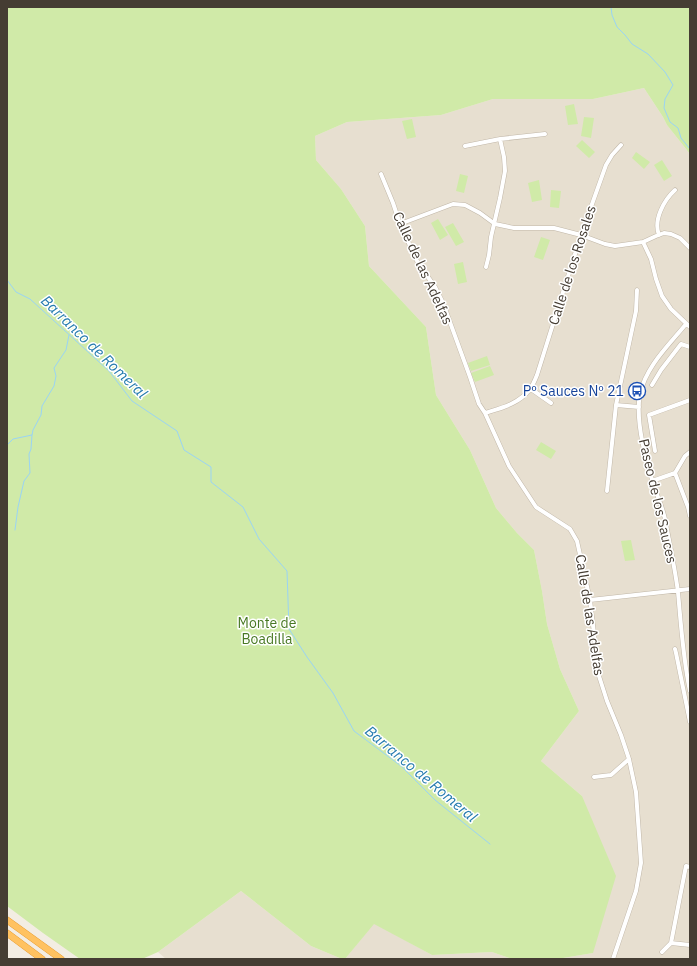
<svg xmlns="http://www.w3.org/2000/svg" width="697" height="966" font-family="'IBM Plex Sans',sans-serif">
<rect width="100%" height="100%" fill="#f3ede3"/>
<path fill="#e7dfd0" d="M644 88 663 117 667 125 690 154V959H557L593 953 582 796 541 761 579 711 560 669 547 624 542 591 534 550 517 533 496 508 470 450 436 395 426 327 369 266 365 226 341 189 316 160 315 136 347 122 441 115 493 99H593Z
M241 891 311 946 342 959H166L158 952Z
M374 923 432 955 492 952 512 959H345Z"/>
<path fill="#d0eaa8" d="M7 7H690V154L667 125 663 117 644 88 593 99H493L441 115 347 122 315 136 316 160 341 189 365 226 369 266 426 327 436 395 470 450 496 508 517 533 534 550 542 591 547 624 560 669 579 711 541 761 582 796 616 876 593 953 557 959H512L492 952 432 955 374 924 345 959H342L311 946 241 891 158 952 142 959H80L43 933 7 906Z
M574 104 578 124 568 125 565 106Z
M584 117 594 118 591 138 581 136Z
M412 119 416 137 407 139 402 121Z
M582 140 595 152 589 158 576 146Z
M636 152 650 162 644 169 632 158Z
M662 160 672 176 664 181 654 165Z
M460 174 468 176 464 193 456 191Z
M539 180 542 200 532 202 528 183Z
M551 190 561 191 559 208 550 207Z
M438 219 448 235 440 240 431 223Z
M453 223 464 242 456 246 445 227Z
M541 237 550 240 543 260 534 257Z
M463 262 467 282 458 284 454 264Z
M487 356 490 365 471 371 468 363Z
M490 366 494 375 475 382 471 373Z
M541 442 556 451 551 459 536 450Z
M631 540 635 560 625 561 621 541Z"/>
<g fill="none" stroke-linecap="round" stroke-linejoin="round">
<path stroke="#9ad4f4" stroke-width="1" d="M611 7 612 15 617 27 625 35 632 44 648 54 665 72 673 85 665 99 664 108 670 122 678 128 681 138 690 149
M7 280 16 292 30 299 109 371 132 401 177 431 184 450 211 467V482L243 507 259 539 287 571 289 629 307 657 333 693 354 731 401 766 435 800 490 844
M7 445 13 439 32 435 33 430 41 415 42 406 54 386 56 376 54 368 66 350 69 335
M15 530 18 507 24 481 30 473 29 454 31 449 32 435"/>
<g stroke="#c1b7a8" stroke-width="5">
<path id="minor" d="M465 146 500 139 545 134
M381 174 393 203 400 224 418 263 435 287 443 303 470 377 479 404 485 413 509 466 536 507 570 529 577 541 590 600 599 676 607 701 621 735 629 759 636 792 641 863 636 891 613 959
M400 224 453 204 465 205 480 213 495 224 514 228H554L581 235 605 244 615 246 643 242 656 236 664 233 671 234 680 238 690 248
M659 235C653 220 664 200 675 190
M643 242 651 259 656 279 662 296 671 309 690 327
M486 267 489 255 491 237 500 198 505 171 504 157 500 139
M686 324C669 345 646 366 640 394 635 420 646 461 654 486 658 498 664 511 666 524 670 546 675 569 678 592 681 625 683 659 690 691
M652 385 661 370 681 344 690 347
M531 389 551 403
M616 405 639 407
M485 413C501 408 519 404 530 389 533 385 535 380 537 375L581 235 606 165 612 155 621 145
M655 451 649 415 690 400
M675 473 685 456 690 452
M652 481 675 473 688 507 690 516
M607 491 616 405 636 311 637 290
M590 600 690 589
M675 649 676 653 690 722
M594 777 611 775 629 759
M671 943 686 866 690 867
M662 952 671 943 690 945"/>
</g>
<g stroke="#e79728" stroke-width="7">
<path id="highway" d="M7 920 61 959
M7 933 42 959"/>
</g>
<use href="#minor" stroke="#fff" stroke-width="4"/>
<use href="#highway" stroke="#ffc261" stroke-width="6"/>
</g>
<defs>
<g id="bus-ring" transform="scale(0.9)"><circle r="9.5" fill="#fff" stroke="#1a4fb4" stroke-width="1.5"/><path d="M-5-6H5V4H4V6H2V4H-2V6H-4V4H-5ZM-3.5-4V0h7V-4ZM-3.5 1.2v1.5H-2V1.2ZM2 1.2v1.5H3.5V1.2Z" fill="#1a4fb4"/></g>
</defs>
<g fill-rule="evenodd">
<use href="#bus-ring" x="637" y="391"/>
</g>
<g text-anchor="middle" stroke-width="3" stroke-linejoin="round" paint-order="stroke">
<g font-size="14" fill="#453d33" stroke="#fff">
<text transform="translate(572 265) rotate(-72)" y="5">Calle de los Rosales</text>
<text transform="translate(423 268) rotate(65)" y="5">Calle de las Adelfas</text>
<text transform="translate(658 501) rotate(77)" y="5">Paseo de los Sauces</text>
<text transform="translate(590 615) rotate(81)" y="5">Calle de las Adelfas</text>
</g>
<g font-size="14" fill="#164399" stroke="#fff" text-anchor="end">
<text x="624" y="396">Pº Sauces Nº 21</text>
</g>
<g font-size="14" fill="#487923" stroke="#fff">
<text x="267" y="628">Monte de<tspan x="267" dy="16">Boadilla</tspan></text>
</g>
<g font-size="15" font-style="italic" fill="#257bae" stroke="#fff">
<text transform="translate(94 347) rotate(44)" y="5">Barranco de Romeral</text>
<text transform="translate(421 774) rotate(40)" y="5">Barranco de Romeral</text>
</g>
</g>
<rect width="697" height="966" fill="none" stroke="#453d33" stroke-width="16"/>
</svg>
